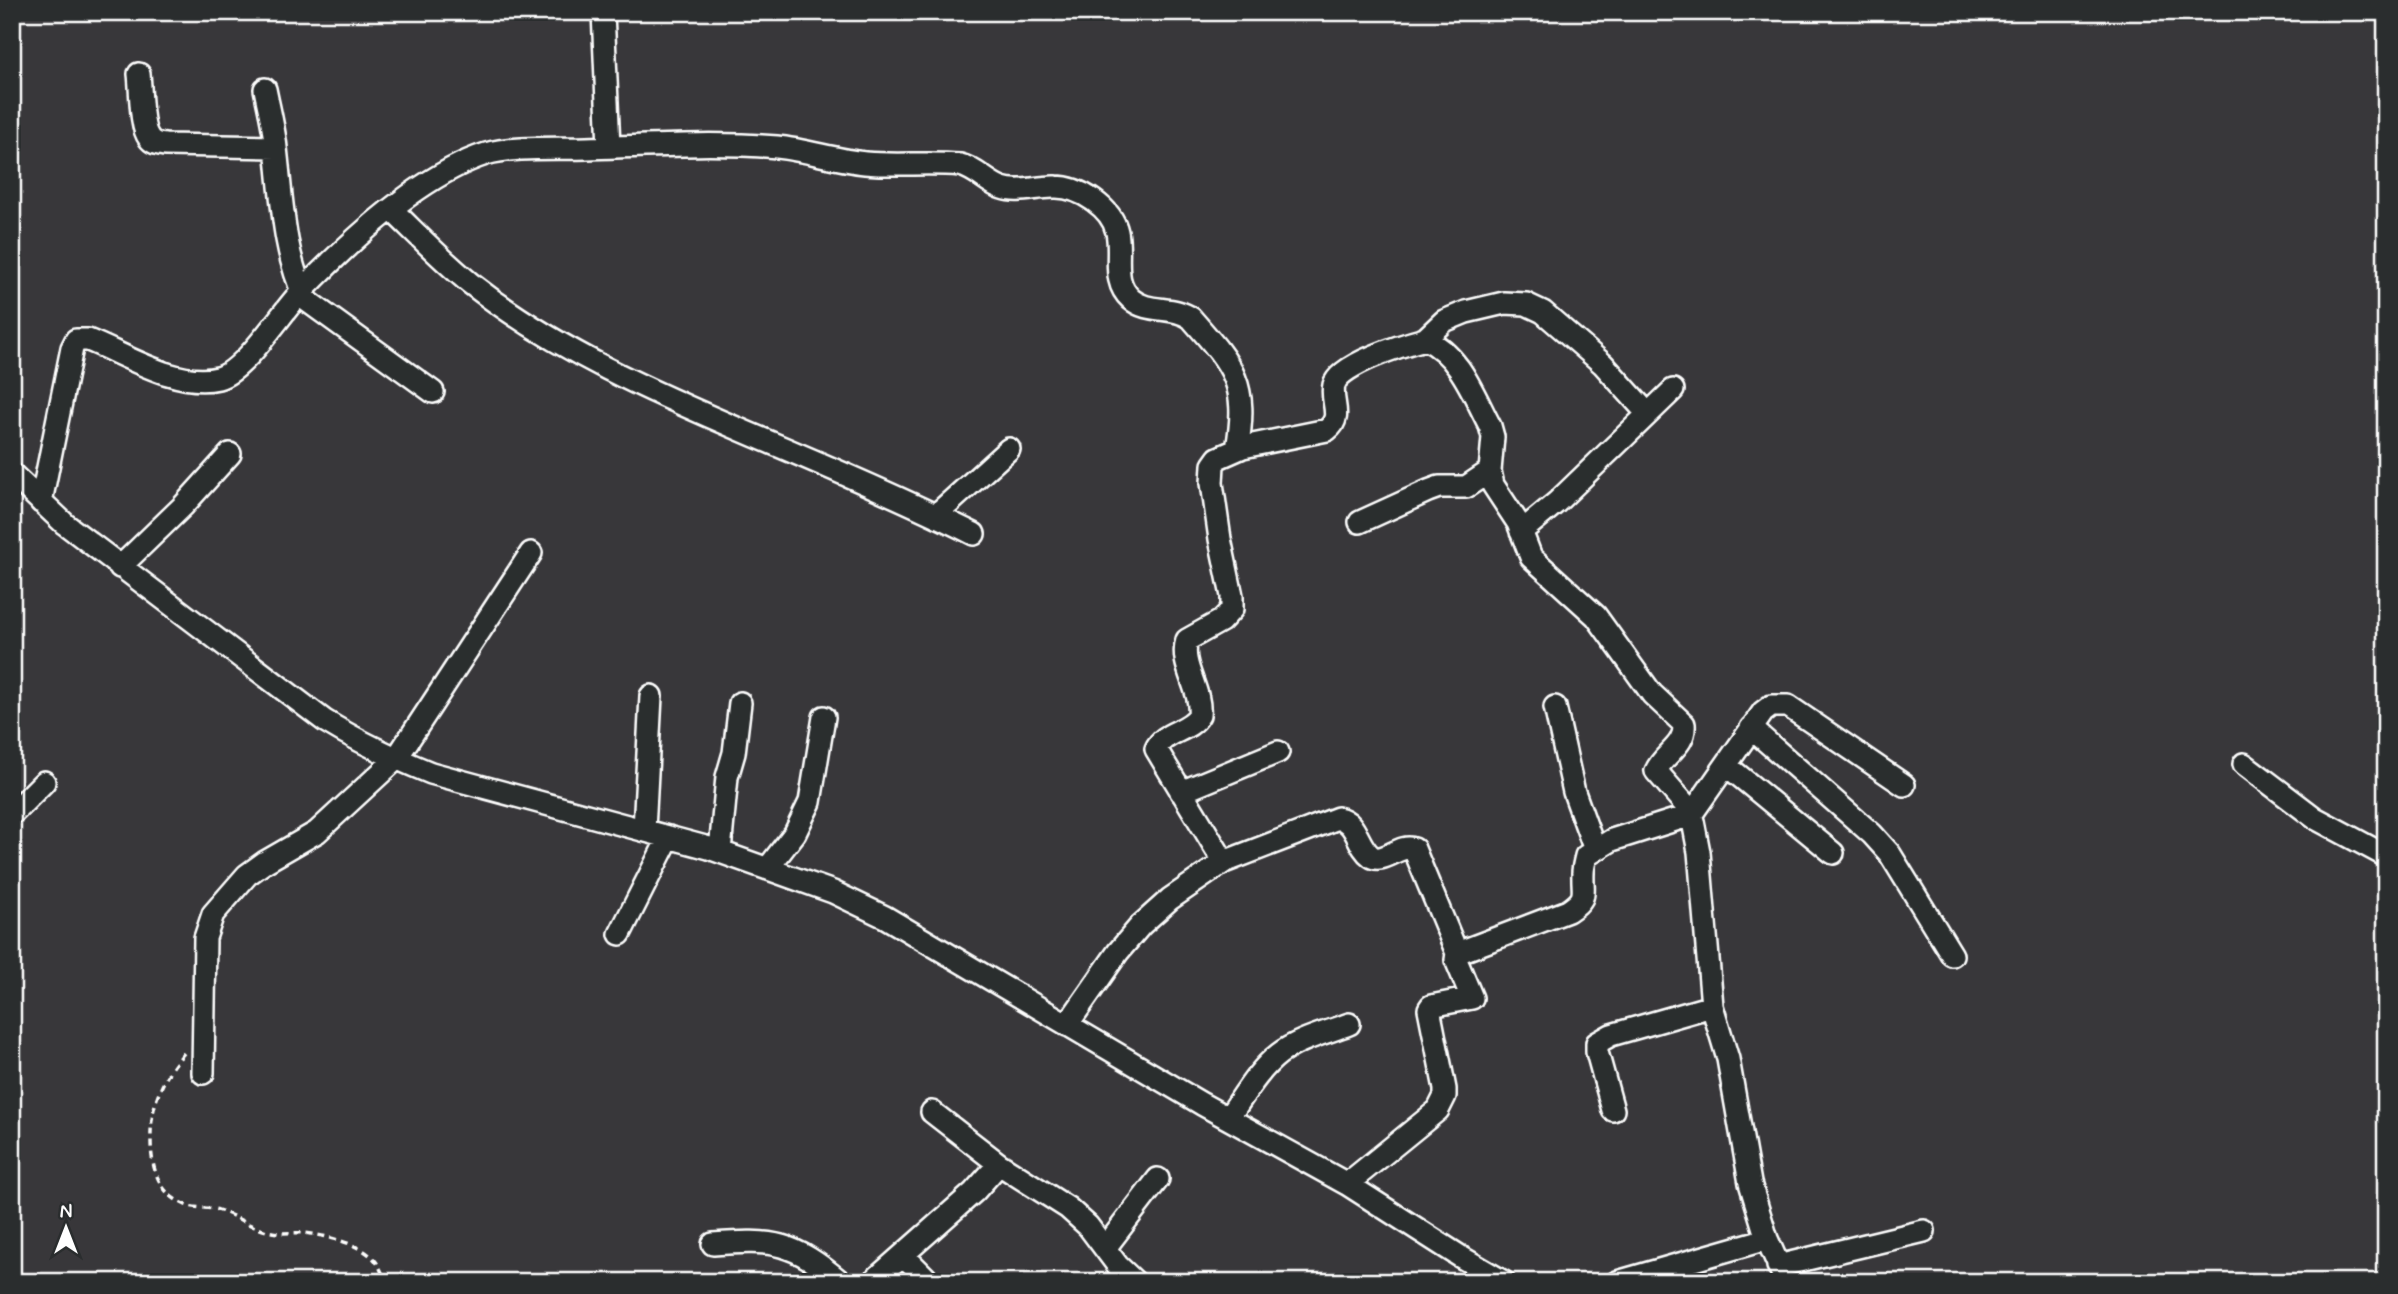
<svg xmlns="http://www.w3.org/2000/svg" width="2398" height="1294" font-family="Mynerve,sans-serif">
<rect width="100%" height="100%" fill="#38373a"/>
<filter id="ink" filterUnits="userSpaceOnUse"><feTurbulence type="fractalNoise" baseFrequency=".0143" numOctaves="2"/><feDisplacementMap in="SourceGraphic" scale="14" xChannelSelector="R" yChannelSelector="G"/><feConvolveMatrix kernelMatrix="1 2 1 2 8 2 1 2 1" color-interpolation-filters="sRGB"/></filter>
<g filter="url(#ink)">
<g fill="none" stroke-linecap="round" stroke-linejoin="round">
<g stroke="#fff" stroke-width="26">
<path id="minor" d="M603 12 609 147
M139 74C141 90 140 127 149 138 153 144 159 144 165 145L276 147
M265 89C269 109 274 128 276 148 282 198 283 253 306 300L433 392
M392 210C417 234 442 260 470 283 555 350 656 394 755 436 829 467 902 498 974 534
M1425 339 1444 321 1466 312 1504 303 1526 304 1543 312 1603 364 1647 413
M12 474 65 524 325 721C359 742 394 758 431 773L709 848 833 892 885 917 1202 1104 1347 1184 1461 1257 1504 1282
M41 502 72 348 76 340H88C126 355 177 388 218 378 244 372 281 313 301 292 348 243 421 175 486 154 512 146 559 149 587 148 650 146 714 142 777 147 807 150 835 160 865 163 897 166 929 162 960 165 977 169 987 183 1002 188 1019 194 1038 186 1056 187 1080 187 1112 208 1117 232 1122 255 1111 281 1131 299 1148 314 1173 305 1191 318 1233 366 1249 383 1237 449
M936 515 1009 449
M1360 522 1428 491 1439 487H1466L1490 471
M1521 532 1557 502 1673 390
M120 567 183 506 230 454
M1555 707 1574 792 1595 850
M1751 728 1872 834 1890 854 1952 955
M2244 764 2315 818 2386 856
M1726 765 1833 853
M1181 792 1278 752
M12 814 44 782
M644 830 651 696
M720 851 727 777 734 753 740 703
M1224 862 1156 749C1163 731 1190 732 1199 715 1202 689 1179 665 1187 640L1221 621 1232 609V596L1220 539 1212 483 1213 465 1218 458 1243 447 1327 430C1344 417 1330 402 1334 385 1339 364 1406 344 1425 339 1460 355 1473 394 1490 426L1493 437 1490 471 1493 485 1518 523 1531 557 1596 616 1652 694 1684 724C1686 746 1664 753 1656 771L1689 809 1693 821 1699 852 1712 1006 1728 1059 1750 1183 1767 1239 1786 1282
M768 868 795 833 810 802 824 717
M620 934 669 837
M1067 1025 1118 952 1141 925 1170 899 1224 862 1338 818C1357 821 1357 846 1371 856 1383 865 1400 843 1414 849L1457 953
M203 1073 205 938 213 914 247 875 265 862 317 832 396 759 531 553
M1613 1110 1597 1052V1043L1611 1035 1712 1006
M932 1112 999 1164 1068 1208 1088 1226 1118 1266 1135 1282
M1228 1118C1243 1097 1258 1070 1279 1054 1299 1039 1326 1033 1349 1024
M1347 1184 1438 1110 1445 1096V1089L1429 1009 1431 1006 1472 998 1456 960 1457 953 1568 911C1589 897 1582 894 1583 873 1583 867 1585 861 1586 856L1612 840 1691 815 1763 712 1771 706H1788L1904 785
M713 1244C774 1239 793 1242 841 1282
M1105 1248 1158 1179
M903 1255 930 1282
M1778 1266 1924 1231
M872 1282 974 1192 999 1164
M1617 1282 1767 1239"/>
</g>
<path stroke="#fff" stroke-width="3.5" stroke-dasharray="7 5" stroke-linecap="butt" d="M184 1053C162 1078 150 1106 151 1140 151 1167 158 1194 186 1205 196 1209 208 1207 218 1210 237 1216 252 1229 272 1232 282 1234 293 1232 304 1233 324 1235 358 1243 373 1258 379 1264 383 1274 385 1282"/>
<use href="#minor" stroke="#2a2d2e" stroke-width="21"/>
</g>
</g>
<rect width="2398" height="1294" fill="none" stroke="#2a2d2e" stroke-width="42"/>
<rect x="21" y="21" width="2356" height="1252" fill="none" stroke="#fff" stroke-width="2.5" filter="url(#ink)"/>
<g transform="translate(66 1228)" stroke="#2a2d2e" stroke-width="5" paint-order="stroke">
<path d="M0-5L12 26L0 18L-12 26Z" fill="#ffffff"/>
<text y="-10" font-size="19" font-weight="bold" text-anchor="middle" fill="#ffffff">N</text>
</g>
</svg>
